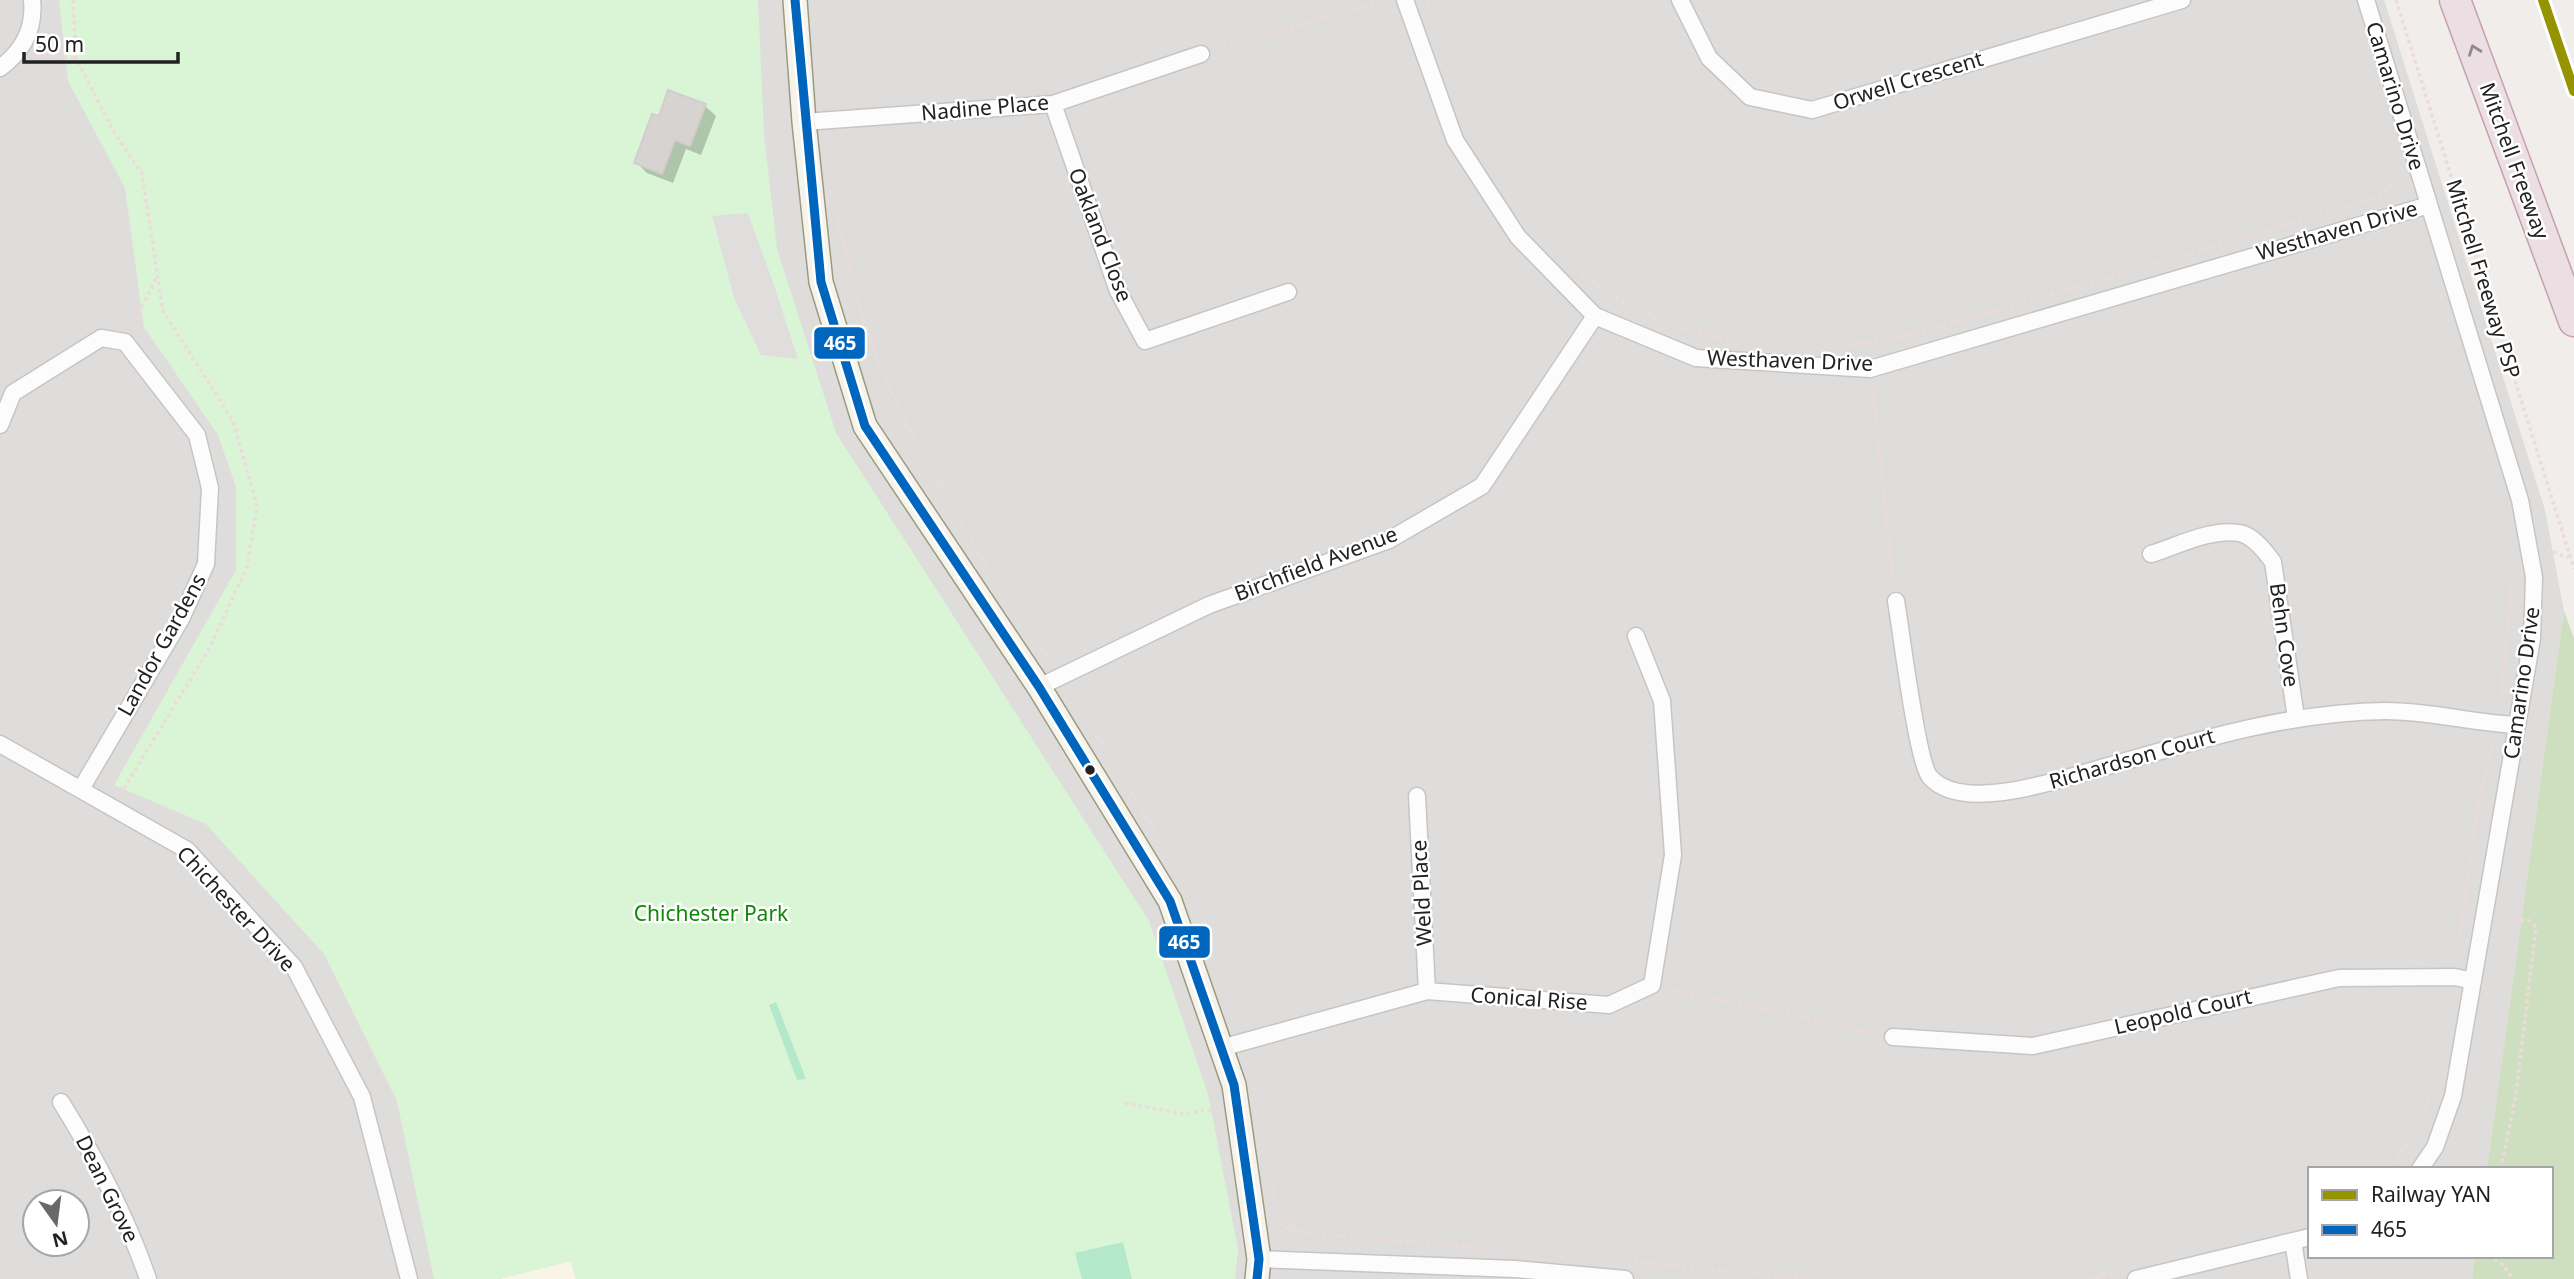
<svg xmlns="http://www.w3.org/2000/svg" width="2574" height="1279" font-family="'Noto Sans',sans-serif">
<rect width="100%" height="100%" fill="#f0edea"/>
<path fill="#dfdddc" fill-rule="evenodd" d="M0 0H2384L2545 510 2564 611 2487 1169H2310V1256H2475L2472 1279H0ZM35 1202H77V1244H35Z"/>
<path fill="#f8f5e7" d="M571 1261 576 1279H499Z"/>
<path fill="#cedfbf" d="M2564 611 2574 638V1279H2472L2475 1256H2551V1169H2487Z"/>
<path fill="#daf5d6" d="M59 0H758L764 134 777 249 836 433 1149 921 1208 1094 1238 1249 1235 1279H576L571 1261 499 1279H434L397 1101 324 954 206 824 114 785 236 570V487L218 435 144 327 125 188 68 81Z"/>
<path fill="#b4e8ca" d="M776 1002 806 1079 797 1080 769 1005Z
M1123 1242 1132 1279H1082L1075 1253Z"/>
<path fill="#e0dedd" d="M748 213 774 285 798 359 761 355 734 298 712 216Z"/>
<path fill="#0003" d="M705 106 716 116 701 155 686 149 673 183 647 173 636 162 660 118Z"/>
<path fill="#d7d3d1" stroke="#d3cecb" stroke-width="2" d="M668 90 706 104 690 146 675 140 662 174 634 163 652 114 659 116Z"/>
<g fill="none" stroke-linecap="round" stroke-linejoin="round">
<g stroke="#c7c5c4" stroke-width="19">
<path id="minor" d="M1405 0 1455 140 1518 237 1595 316 1696 358 1870 369 2429 205
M1680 0 1709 58 1750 97 1812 110 2182 0
M2366 0 2520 500 2534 577 2532 639 2453 1096 2435 1147 2420 1169
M0 68C23 51 35 29 32 0
M1053 104 1118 291 1145 341 1288 292
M804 122 1053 104 1201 54
M0 425 13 393 101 338 125 342 197 435 210 488 206 564 181 619 81 789
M2151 554C2177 546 2212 528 2239 533 2253 535 2265 551 2273 562L2296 718
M1896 601C1901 629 1917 763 1930 777 1964 816 2069 776 2112 765 2202 739 2291 712 2386 711 2430 711 2473 723 2517 725
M1039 687 1209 605 1389 540 1482 486 1595 316
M0 744 187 850 294 967 362 1097 409 1279
M1417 796 1427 991
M1893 1037 2033 1046 2339 978 2455 977 2473 981
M1221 1048 1427 991 1609 1005 1652 985 1673 855 1662 701 1636 636
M61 1102C95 1157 127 1217 148 1279
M2293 1241 2299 1279
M1259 1259 1515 1269 1625 1279
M2136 1279 2310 1237"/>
</g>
<g stroke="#9c9980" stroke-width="26">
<path id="secondary" d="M795 0 804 122 821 282 865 426 1039 687 1170 901 1234 1085 1259 1259 1257 1279"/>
</g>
<g stroke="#c79fb1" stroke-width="33">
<path id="motorway" d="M2455 0 2574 321"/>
</g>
<path stroke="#eddadb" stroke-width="3.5" stroke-dasharray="3.5 3.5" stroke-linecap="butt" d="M73 0 76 58 114 132 142 174 163 311 233 421 257 506 247 567 209 649 121 793
M1427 0 1430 11
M2396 0 2574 569
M1216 49 1387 0
M36 56 76 58
M838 218C849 272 863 326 885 377 915 446 954 510 992 575
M1581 273C1631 311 1667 327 1728 340
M133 326 157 276
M1840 347 1900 337 2016 305 2379 197 2394 184
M1872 385 1894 586
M2547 549 2568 558
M1040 648 1052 660
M1074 688 1090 726
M2501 699 2513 571
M1096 735 1107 753
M1131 792 1158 836
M2460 937 2478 802 2493 744
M1670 989 1878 1034
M1125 1103 1183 1114 1216 1109
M2389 1169 2408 1145 2434 1089
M2501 1169 2516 1094 2536 927 2530 921 2501 917
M1273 1188 1276 1209 1288 1227 1279 1234
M1288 1227 1313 1234 1487 1248
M2488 1256 2503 1265 2513 1279
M1634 1262 1811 1279
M2089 1279 2121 1271"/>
<use href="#minor" stroke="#fdfcfc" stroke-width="16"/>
<use href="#secondary" stroke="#f5f4ec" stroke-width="23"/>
<use href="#motorway" stroke="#ecdfe3" stroke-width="30"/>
<g stroke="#fff" stroke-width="14">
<path id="bus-1" d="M795 0 821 282 865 426 1039 687 1170 901 1234 1085 1259 1259 1257 1279"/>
</g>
<use href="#bus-1" stroke="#0065bd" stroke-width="9"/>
<g stroke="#fff" stroke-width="16">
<path id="rail-1" d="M2543 0 2574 91"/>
</g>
<use href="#rail-1" stroke="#949300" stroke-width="10"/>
</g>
<defs><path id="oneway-chevron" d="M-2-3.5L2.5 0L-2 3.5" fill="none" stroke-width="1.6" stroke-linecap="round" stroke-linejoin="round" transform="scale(1.75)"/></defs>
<use stroke="#918a8c" href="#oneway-chevron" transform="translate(2474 50) rotate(-110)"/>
<circle fill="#212121" stroke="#fff" stroke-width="2.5" cx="1090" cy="770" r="6"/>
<g text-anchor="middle" stroke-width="5" stroke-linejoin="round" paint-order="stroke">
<g font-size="21" fill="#212121" stroke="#fff">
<text transform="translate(1908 81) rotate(-17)" y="7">Orwell Crescent</text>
<text transform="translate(2395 96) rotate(73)" y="7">Camarino Drive</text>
<text transform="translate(985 108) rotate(-5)" y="7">Nadine Place</text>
<text transform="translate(2514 161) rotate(70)" y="7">Mitchell Freeway</text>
<text transform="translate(2337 231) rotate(-16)" y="7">Westhaven Drive</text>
<text transform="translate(1100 235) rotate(69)" y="7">Oakland Close</text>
<text transform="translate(2483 279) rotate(73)" y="7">Mitchell Freeway PSP</text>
<text transform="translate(1790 361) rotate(2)" y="7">Westhaven Drive</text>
<text transform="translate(1316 564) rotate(-21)" y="7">Birchfield Avenue</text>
<text transform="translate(2284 635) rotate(82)" y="7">Behn Cove</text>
<text transform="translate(162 645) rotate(-61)" y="7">Landor Gardens</text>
<text transform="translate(2522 683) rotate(-82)" y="7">Camarino Drive</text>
<text transform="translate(2132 759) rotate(-16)" y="7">Richardson Court</text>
<text transform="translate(1422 893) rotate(-93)" y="7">Weld Place</text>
<text transform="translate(236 909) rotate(47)" y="7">Chichester Drive</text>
<text transform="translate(1529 999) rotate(4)" y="7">Conical Rise</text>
<text transform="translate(2183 1012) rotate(-13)" y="7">Leopold Court</text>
<text transform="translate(107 1189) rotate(64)" y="7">Dean Grove</text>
</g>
<g font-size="21" fill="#0e8806" stroke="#fff">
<text x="711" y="921">Chichester Park</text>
</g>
</g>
<g stroke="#fff" stroke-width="2.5">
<rect x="813" y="326" width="53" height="34" rx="7" fill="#0065bd"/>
<rect x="1158" y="925" width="53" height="34" rx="7" fill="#0065bd"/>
</g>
<g font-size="19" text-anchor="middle" font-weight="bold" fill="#fff">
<text x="840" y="350">465</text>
<text x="1184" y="949">465</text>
</g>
<rect x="2308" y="1167" width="245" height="91" fill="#ffffff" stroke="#a6a6a6" stroke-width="2"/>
<rect x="2322" y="1190" width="35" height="10" fill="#949300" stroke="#a6a6a6" stroke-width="2"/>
<text x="2371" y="1202" font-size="21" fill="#212121">Railway YAN</text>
<rect x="2322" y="1225" width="35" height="10" fill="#0065bd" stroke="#a6a6a6" stroke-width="2"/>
<text x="2371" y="1237" font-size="21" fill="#212121">465</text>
<g transform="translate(56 1223) rotate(166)"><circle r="33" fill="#ffffff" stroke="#a6a6a6" stroke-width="2"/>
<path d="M0-5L12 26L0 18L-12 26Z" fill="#696867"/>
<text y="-10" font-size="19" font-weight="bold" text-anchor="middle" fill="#212121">N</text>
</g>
<path d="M24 52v10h154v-10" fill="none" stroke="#212121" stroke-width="3.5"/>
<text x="35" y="52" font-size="21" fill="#212121" stroke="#ffffff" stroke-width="5" paint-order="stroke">50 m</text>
</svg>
